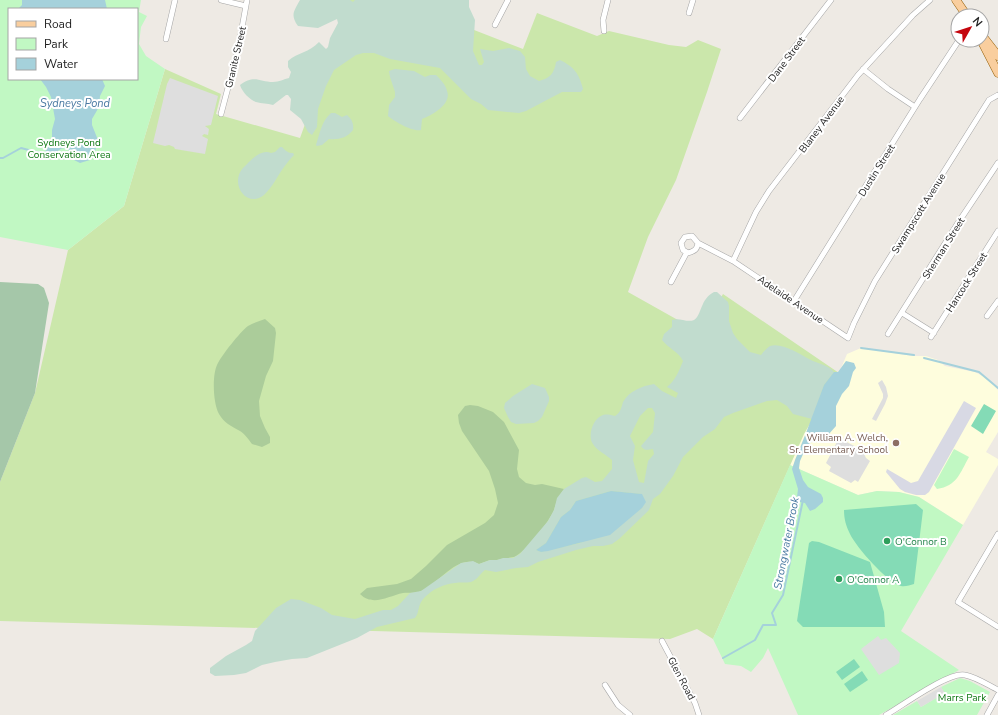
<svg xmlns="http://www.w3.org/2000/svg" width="998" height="715" font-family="'Nunito Sans',sans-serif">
<rect width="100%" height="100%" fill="#eeeae4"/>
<path fill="#fefddd" d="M861 348 913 356H926L938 360 945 366 975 372 988 379 998 390V432L986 452 998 459V465L963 525 919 497 899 492 877 491 858 495 790 465 804 434 839 373 847 354Z"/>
<path fill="#cbe7ab" d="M350 0H373L469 28 523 49 537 13 597 36 609 31 669 45 686 47 698 40 721 49 707 92 676 180 648 237 628 292 701 333 723 294 839 373 804 434 713 639 697 629 670 639 0 621V482L35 393 68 250 124 206 165 69 221 94 216 114 300 138Z"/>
<path fill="#abcc9a" d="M265 319 275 328 276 333 273 361 266 376 259 401 260 416 265 428 270 437V443L262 447 252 444C249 440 245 434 240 431 231 426 224 423 219 414 213 403 212 376 217 365 221 356 240 332 248 326 253 323 259 321 265 319Z
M470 405 478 406 493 412 504 422 519 450 517 469 519 477 526 483 535 485 542 484 564 489C558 497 557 501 554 510 549 522 526 552 514 557 513 557 498 560 496 560 496 560 491 560 490 560 486 561 483 563 479 564 457 553 439 584 421 591 415 594 409 592 403 593 388 596 373 607 360 594L367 588 397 584 411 579 426 566 447 545 485 523 494 515 498 503 495 489 489 471 462 431 459 423 458 415 465 406Z"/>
<path fill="#c1dcce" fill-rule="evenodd" d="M300 0H350L353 2 355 0H469V7L475 20 473 51 479 65H482L484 62 480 49 493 51 509 48 520 51 525 57 526 69 530 76 539 81C550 78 554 74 556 62L560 60C574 67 579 73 583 89L581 92H562L526 111 519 113 488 110 481 104 471 99 440 68 390 59 374 53H363L356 55 334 70 326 86 318 109 317 127 312 135 308 132 301 119 290 110 291 99 288 95H286L273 105C267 103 262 104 256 102 250 100 242 92 240 85 254 74 260 82 273 82 279 82 284 79 289 78L291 72 288 67V61C298 52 309 53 319 42L326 49 328 47 330 38 338 23 337 19 318 28 298 26C290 15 294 11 300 0Z
M395 69 414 71 425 77 430 75H436C440 79 446 85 447 91 452 104 432 115 422 119L421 130C412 132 394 121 388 116L389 105 395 97V92L390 77 389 71Z
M331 113H335L342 117 347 115C352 119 354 124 353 130 347 138 338 140 329 139L322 145 317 146 316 145C320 133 321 122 331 113Z
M280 147H282C286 151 288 153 293 153L294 155C290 159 287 163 284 167 278 175 272 188 264 195 247 209 229 184 243 168 250 161 261 148 271 153L275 152Z
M714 292H717L728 302 729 306V321L733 333 737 339 750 352 761 355C763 352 767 348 770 346 781 342 800 354 809 359 818 364 827 364 834 372L824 385 812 419 793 414 787 406 777 400 767 401 733 413 724 417 715 429 703 437 683 457 673 476 660 494 653 499 649 510 645 514 619 539 612 544 603 546H593L576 550 538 562 528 567 516 568 496 572 485 570C480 574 477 580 471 582 466 583 460 582 455 583 444 584 433 589 425 597 417 604 420 612 415 618L377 627 357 638 307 658 292 659 275 662 262 665 246 673 234 675 215 676 210 673V668L226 656 246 645 252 641 255 631 276 608 291 599 300 600 321 608 332 615 355 619 383 610H391L398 606 410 593 421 591 461 563 473 561 479 564 490 560H497L503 558H513L520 554 548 521 554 510 557 498 564 489 582 478 586 477 595 482 602 481 612 469V460C607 455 597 451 593 444 587 436 593 418 603 415 607 414 611 415 615 416 621 412 621 408 623 402 629 391 642 386 654 384L662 391 676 398 678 393 667 387C675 381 679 371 683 361 679 352 668 348 662 340L664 334 672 327V320C679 317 687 323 694 320 702 315 700 299 714 292ZM648 408H652L655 413 653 432 641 446C644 451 647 450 653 449L654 454 648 461 644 483 639 482 633 460 635 446 630 436 640 416ZM611 491 641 494 642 508 631 516 580 543 541 552 536 550 546 543 561 517 570 510 576 501Z
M532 384 545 388 549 397V401L542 417 538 421 534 423 516 424 511 422 508 417 504 408 505 403 513 396Z"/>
<path fill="#a5c7a9" d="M0 282 38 284 44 288 49 303 35 393 0 482Z"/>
<path fill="#c1f8c3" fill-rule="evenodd" d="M0 0H141L139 12 147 16 141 27 139 44 146 56 165 69 124 206 68 250 0 237ZM9 9H137V79H9Z
M954 449 969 457C960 473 957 486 937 489L934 485Z
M790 465 858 495 877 491 899 492 919 497 963 525 901 631 959 670 879 715H798L768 648 763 658 751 672 741 666 725 664 713 639Z
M960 678 970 681 990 692 977 715H893L917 701 921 707 944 693 941 687Z"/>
<path fill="#84dbb6" d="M984 404 996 411 983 434 971 426Z
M916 504 923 510 914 584C910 585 905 587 901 586 888 583 856 547 850 534 846 526 844 519 844 510Z
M812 541 819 542 870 562 884 612 885 627H803L797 621 809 543Z
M854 659 860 667 842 680 836 672Z
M862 671 868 680 850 692 844 684Z"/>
<path fill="#dedede" d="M170 78 218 96 211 125 205 126 209 129 208 135 204 134 202 136 208 139 205 154 175 149 174 147 169 145 165 146 153 143 167 84Z
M882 380 886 387 888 396 885 404 876 421 872 419 883 398V394L878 383Z
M839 438 862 450 866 458 870 461 858 482 855 480 851 483 829 471 831 467 826 463Z
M878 636 881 640 886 638 900 653 899 663 879 675 861 649Z
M941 687 945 693 921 707 917 701Z"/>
<path fill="#d8d9e4" d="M964 401 976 408 929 492 925 495H916L905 492 900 489 886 472 887 469 911 483 918 481Z"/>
<path fill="#a5d1db" d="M22 0H105L107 9H18L22 5Z
M40 79H102L105 86 100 96 99 107 92 119V125L98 140 94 155 90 160 80 163 72 159 68 149C56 145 59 158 48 153L46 149 52 138V130L55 119 51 97 46 87Z
M846 361 854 363 856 368 853 372 849 386 842 394 836 406V426L828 435 818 438 807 445 800 461 799 468 803 480 808 487 821 494 823 498V502L815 509 810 511 805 503 800 502 797 497 798 489 792 469 795 460 806 433 824 385 834 372H838Z
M611 491 642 494 646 502 642 508 610 535 548 551 541 552 536 550 546 543 561 517 570 510 576 501Z"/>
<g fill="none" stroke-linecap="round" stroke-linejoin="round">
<path stroke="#a5d1db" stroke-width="2" d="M0 158H3L21 148 44 154 48 150
M861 348 914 355
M924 358 979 372 998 388
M723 658 755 640 763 625H776L772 613 783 595 803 500"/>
<g stroke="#a5a5a5" stroke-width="6">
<path id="minor" d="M221 0 246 6
M689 13 693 0
M495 25 508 0
M604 31 603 20 608 0
M166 39 175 0
M863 69 888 89 915 107
M221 114 238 50 247 0
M740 118 831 0
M698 243 692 236 685 237 681 243 683 250 688 253C694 251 697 250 698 243L733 261 848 338 854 323 875 281 989 100 998 95
M733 261 756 212 769 191 858 75 913 15 930 0
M671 282 687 252
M794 301 920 99 959 40
M902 313 934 333
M987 316 998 301
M888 334 956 226 998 163
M931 337 998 231
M998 534 958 602 998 627
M662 641 695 703 699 715
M605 685 618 705 630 715
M886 715C902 706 949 671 965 675 976 677 988 685 998 690
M987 715 998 695"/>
</g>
<g stroke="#935d04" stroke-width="9">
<path id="primary" d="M956 0 967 16
M984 38 998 56
M981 40 998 73"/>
</g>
<use href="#minor" stroke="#fff" stroke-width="5"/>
<use href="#primary" stroke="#f9ce9e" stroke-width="8"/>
</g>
<circle fill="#8d6e63" stroke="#fff" stroke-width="1.5" cx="896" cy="443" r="4"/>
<g fill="#2e9e5b" stroke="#fff" stroke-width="1.5">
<circle cx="887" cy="541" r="4"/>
<circle cx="839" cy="579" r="4"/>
</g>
<g text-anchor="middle" stroke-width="4" stroke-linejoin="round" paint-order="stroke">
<g font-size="10" fill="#1e1e1e" stroke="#fff">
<text transform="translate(235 57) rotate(-77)" y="4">Granite Street</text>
<text transform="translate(786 59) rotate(-53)" y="4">Dane Street</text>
<text transform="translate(821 124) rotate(-53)" y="4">Blaney Avenue</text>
<text transform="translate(876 170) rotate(-58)" y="4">Dustin Street</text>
<text transform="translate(918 213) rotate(-58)" y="4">Swampscott Avenue</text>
<text transform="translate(943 248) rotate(-58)" y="4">Sherman Street</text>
<text transform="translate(966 282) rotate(-58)" y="4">Hancock Street</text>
<text transform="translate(791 299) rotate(34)" y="4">Adelaide Avenue</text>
<text transform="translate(682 678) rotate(62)" y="4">Glen Road</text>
</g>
<g font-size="10" fill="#0f7813" stroke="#fff">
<text x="69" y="146">Sydneys Pond<tspan x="69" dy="12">Conservation Area</tspan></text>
<text x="962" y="701">Marrs Park</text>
</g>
<g font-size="10" fill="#785e54" stroke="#fff" text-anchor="end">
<text x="888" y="441">William A. Welch,<tspan x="888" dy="12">Sr. Elementary School</tspan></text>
</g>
<g font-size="10" fill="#27864d" stroke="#fff" text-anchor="start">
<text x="895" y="545">O'Connor B</text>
<text x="847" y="583">O'Connor A</text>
</g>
<g font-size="11" font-style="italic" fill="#4a7aa2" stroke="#fff">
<text x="75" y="107">Sydneys Pond</text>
<text transform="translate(786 543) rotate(-79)" y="4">Strongwater Brook</text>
</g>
</g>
<rect x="8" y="8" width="130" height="72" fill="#ffffff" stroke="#a5a5a5"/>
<rect x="16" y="21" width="20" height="6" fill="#f9ce9e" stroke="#a5a5a5"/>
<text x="44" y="28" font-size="12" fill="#1e1e1e">Road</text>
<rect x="16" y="38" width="20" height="12" fill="#c1f8c3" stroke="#a5a5a5"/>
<text x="44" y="48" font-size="12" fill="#1e1e1e">Park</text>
<rect x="16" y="58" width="20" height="12" fill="#a5d1db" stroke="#a5a5a5"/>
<text x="44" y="68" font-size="12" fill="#1e1e1e">Water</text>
<g transform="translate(970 28) rotate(51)"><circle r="19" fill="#ffffff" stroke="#a5a5a5"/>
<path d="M0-3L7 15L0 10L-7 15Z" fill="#c5060e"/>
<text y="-6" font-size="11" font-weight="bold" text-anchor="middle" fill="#1e1e1e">N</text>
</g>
</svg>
